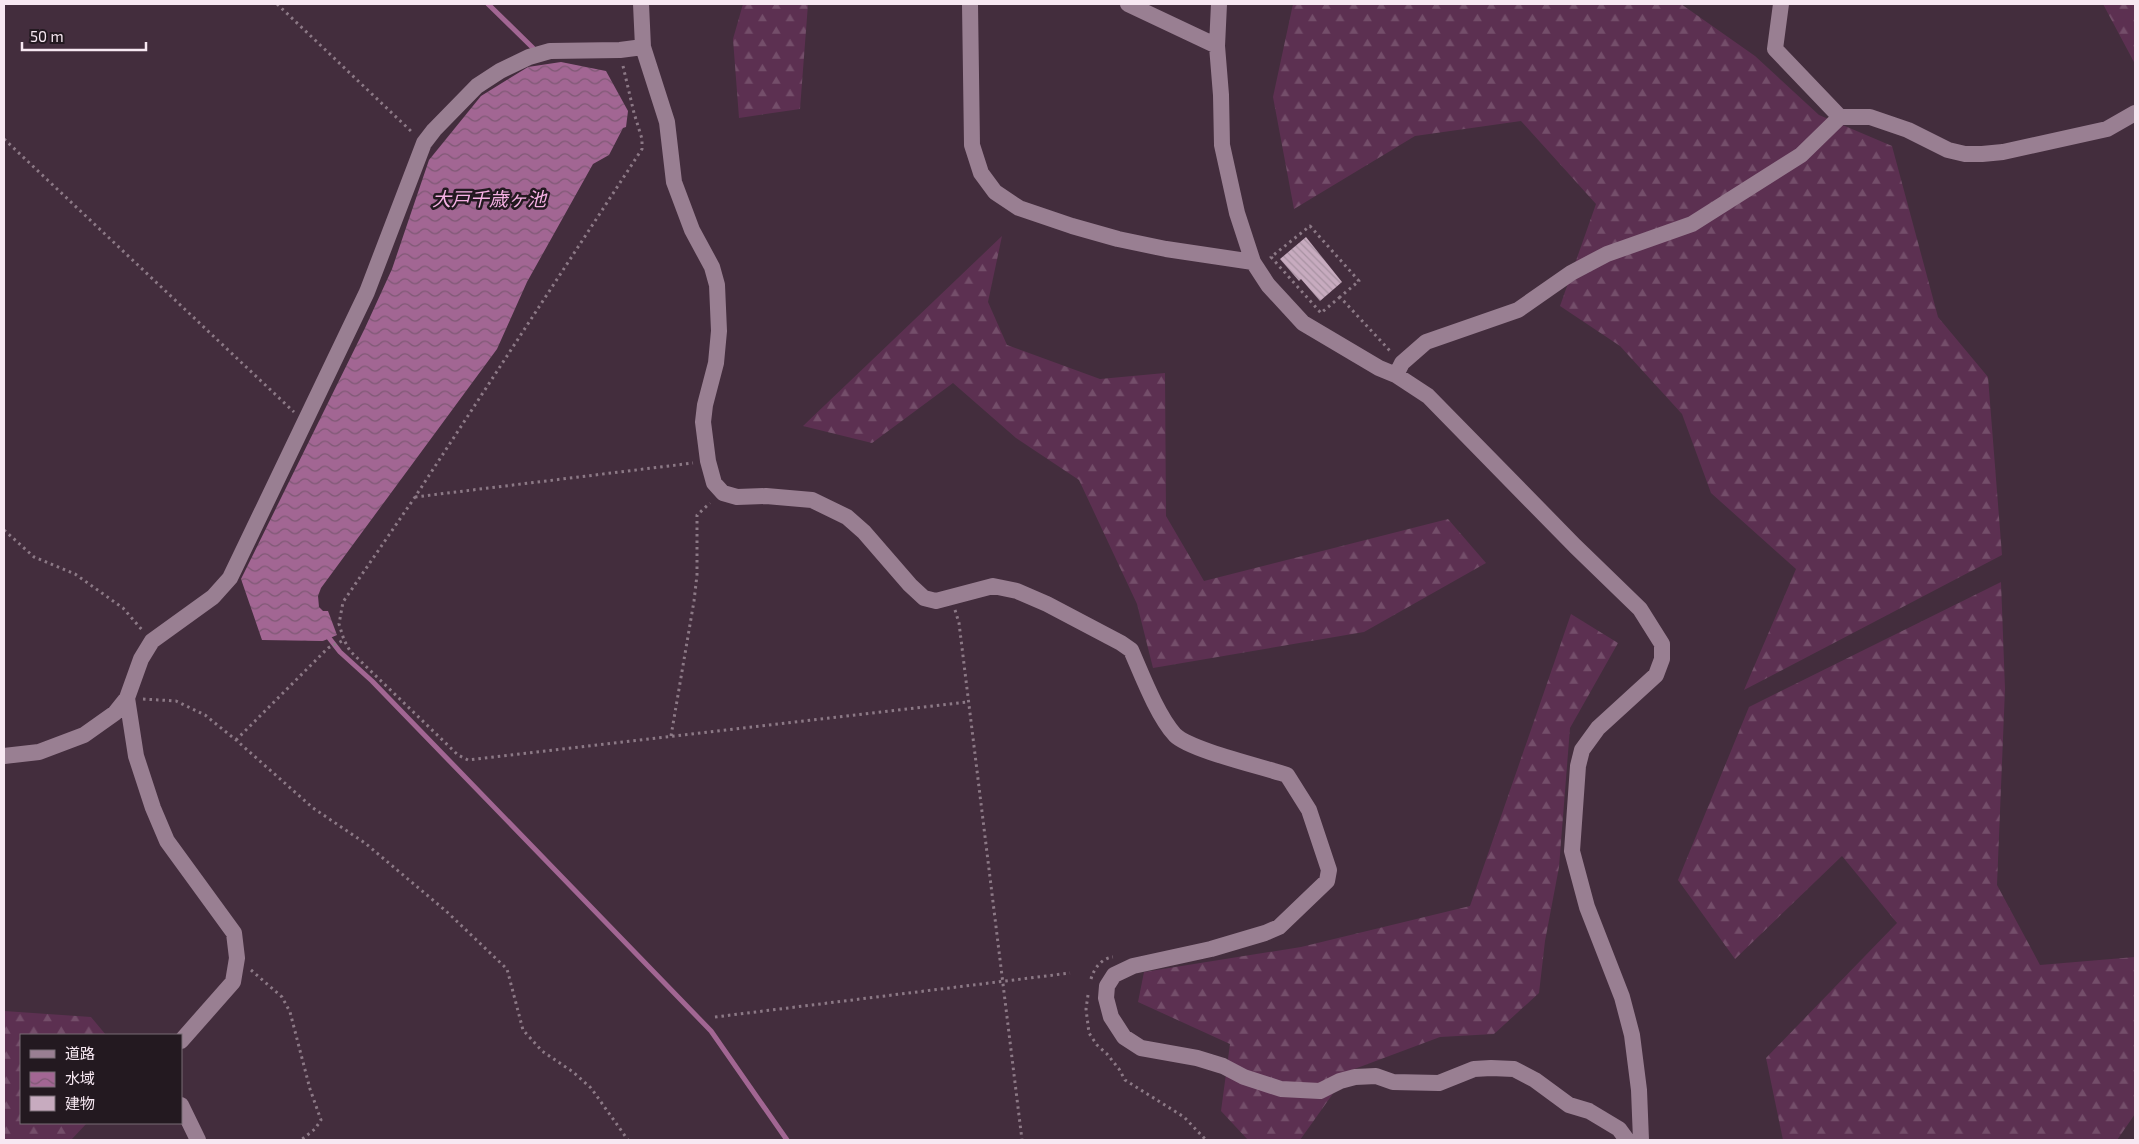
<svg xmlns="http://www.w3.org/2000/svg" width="2139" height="1144" font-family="'Exo 2','Noto Sans JP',sans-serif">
<defs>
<pattern id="forest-firs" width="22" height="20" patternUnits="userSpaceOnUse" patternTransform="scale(1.25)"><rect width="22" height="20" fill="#5c3051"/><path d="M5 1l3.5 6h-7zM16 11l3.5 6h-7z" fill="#744e6a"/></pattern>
<pattern id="water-waves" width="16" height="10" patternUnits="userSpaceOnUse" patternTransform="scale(1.25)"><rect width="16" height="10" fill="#a26693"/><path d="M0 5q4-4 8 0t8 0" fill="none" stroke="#7f5975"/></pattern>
<pattern id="building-back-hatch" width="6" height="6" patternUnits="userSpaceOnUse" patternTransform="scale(1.25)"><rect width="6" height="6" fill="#c7abbf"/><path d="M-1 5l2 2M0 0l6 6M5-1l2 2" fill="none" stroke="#a892a2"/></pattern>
</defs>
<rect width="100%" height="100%" fill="#432d3d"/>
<path fill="url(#forest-firs)" d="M743 4H808L800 109 739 118 733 39Z
M1293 4H1681L1755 56 1819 115 1892 146 1938 317 1988 377 2002 555 1744 690 1796 569 1711 493 1682 414 1620 346 1560 306 1596 204 1521 121 1415 136 1294 209 1273 97Z
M2103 4H2135V64Z
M1002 236 988 302 1007 345 1100 379 1165 373 1166 516 1204 581 1448 519 1486 563 1364 632 1153 668 1137 604 1079 480 1016 438 953 383 872 443 803 426Z
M2001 582 2005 689 1997 885 2040 965 2135 957V1114L2117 1140H1783L1766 1058 1897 923 1842 856 1735 959 1678 880 1749 707Z
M1571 614 1618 643 1570 728 1559 867 1545 941 1539 993 1494 1034 1440 1037 1349 1071 1300 1140H1248L1221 1111 1230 1044 1138 1002 1144 972 1301 947 1470 906Z
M4 1011 91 1017 106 1035H21V1123H87L71 1140H4Z"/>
<path fill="url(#water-waves)" d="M561 62 606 71 628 111 626 127 623 128 609 155 593 164 527 282 497 349 321 588 318 596 319 607 323 611H328L337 635 323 641 262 640 241 579 365 328 392 269 429 160 481 96 528 67Z"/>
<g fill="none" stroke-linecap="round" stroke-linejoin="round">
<path stroke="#a26693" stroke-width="5" d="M488 4 533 48
M326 634 340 652 372 681 711 1031 787 1140"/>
</g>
<path fill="url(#building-back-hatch)" d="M1306 237 1342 282 1320 301 1301 279 1299 281 1280 259Z"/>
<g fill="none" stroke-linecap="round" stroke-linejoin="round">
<path stroke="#8c7986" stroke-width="3" stroke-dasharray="2.5 4" stroke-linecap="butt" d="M277 4 413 133
M623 66 634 113 642 139V149L415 497 343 602 339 624 344 640 350 651 458 755 468 760 967 702
M4 139 294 412
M1340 297 1321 313 1271 257 1310 226 1359 281 1340 297 1391 352
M415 497 693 463
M4 530 34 557 75 574 123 608 143 631
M955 610 959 623 1022 1140
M143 699 176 701 205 715 236 740 313 808 365 843 446 911 507 969 523 1030 542 1051 573 1072 591 1088 628 1140
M671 736 694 601 697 575V515L710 503
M236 740 328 648 344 640
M251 970 282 997 290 1012 310 1089 321 1120 315 1129 301 1140
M1091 979C1094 968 1102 958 1113 957
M1088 995 1086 1009 1089 1033 1097 1045 1107 1054 1119 1069 1125 1080 1184 1117 1206 1140
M715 1017 1070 973"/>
<path stroke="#997f92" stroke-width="16" d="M641 4 643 47 667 122 674 182 692 230 712 267 717 285 719 331 716 363 705 405 703 422 708 461 714 483 723 493 737 497 766 496 812 500 847 517 864 532 910 585 924 598 936 601 993 586 1017 591 1047 604 1121 643 1131 650C1142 675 1157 715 1175 735 1190 750 1263 767 1287 775L1309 810 1329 870 1327 881 1279 927 1265 933 1211 949 1133 966 1114 975 1107 986 1106 998 1111 1017 1124 1037 1141 1048 1197 1058 1223 1066 1244 1077 1281 1089 1320 1091 1340 1081 1355 1077 1376 1076 1393 1082 1439 1083 1474 1069 1491 1068 1514 1069 1535 1080 1569 1105 1589 1111 1619 1129 1627 1140
M970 4 972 145 981 173 995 192 1019 208 1072 226 1118 239 1166 249 1253 262
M1128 4 1217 46
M1219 4 1217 46 1221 95 1222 145 1237 213 1253 262 1268 285 1303 323 1379 368 1396 375 1428 396 1575 546 1640 609 1662 644V659L1656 675 1598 728 1582 750 1578 766 1572 851 1587 907 1622 997 1632 1035 1639 1090 1641 1140
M1781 4 1775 49 1840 117
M1396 375 1402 363 1426 342 1518 310 1571 273 1607 254 1692 224 1801 155 1840 117H1870L1908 130 1948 150 1965 154H1982L2003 152 2107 129 2135 113
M127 698 136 756 153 808 167 841 234 933 237 958 233 982 181 1041
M4 756 39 752 84 735 115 713 127 698 141 659 152 641 213 597 230 578 367 292 424 143 434 130 477 86 500 71 529 57 550 51 620 50 643 47
M181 1105 198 1140"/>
</g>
<g text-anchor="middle" stroke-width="5" stroke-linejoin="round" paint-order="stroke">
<g font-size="19" font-style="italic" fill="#f6b1e4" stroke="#231920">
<text x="489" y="206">大戸千歳ヶ池</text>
</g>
</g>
<rect width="2139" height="1144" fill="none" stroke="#f7e8f2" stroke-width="10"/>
<rect x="20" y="1034" width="162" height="90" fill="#231920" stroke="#786c74"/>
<rect x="30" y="1050" width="25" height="8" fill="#997f92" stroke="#786c74"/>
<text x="65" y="1059" font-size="15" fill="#f7e8f2">道路</text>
<rect x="30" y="1072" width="25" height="15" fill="url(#water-waves)" stroke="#786c74"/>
<text x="65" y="1084" font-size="15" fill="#f7e8f2">水域</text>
<rect x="30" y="1096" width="25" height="15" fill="#c7abbf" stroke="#786c74"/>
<text x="65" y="1109" font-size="15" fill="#f7e8f2">建物</text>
<path d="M22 42v8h124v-8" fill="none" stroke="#f7e8f2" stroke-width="2.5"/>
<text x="30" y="42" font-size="15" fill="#f7e8f2" stroke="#231920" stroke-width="4" paint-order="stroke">50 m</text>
</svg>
